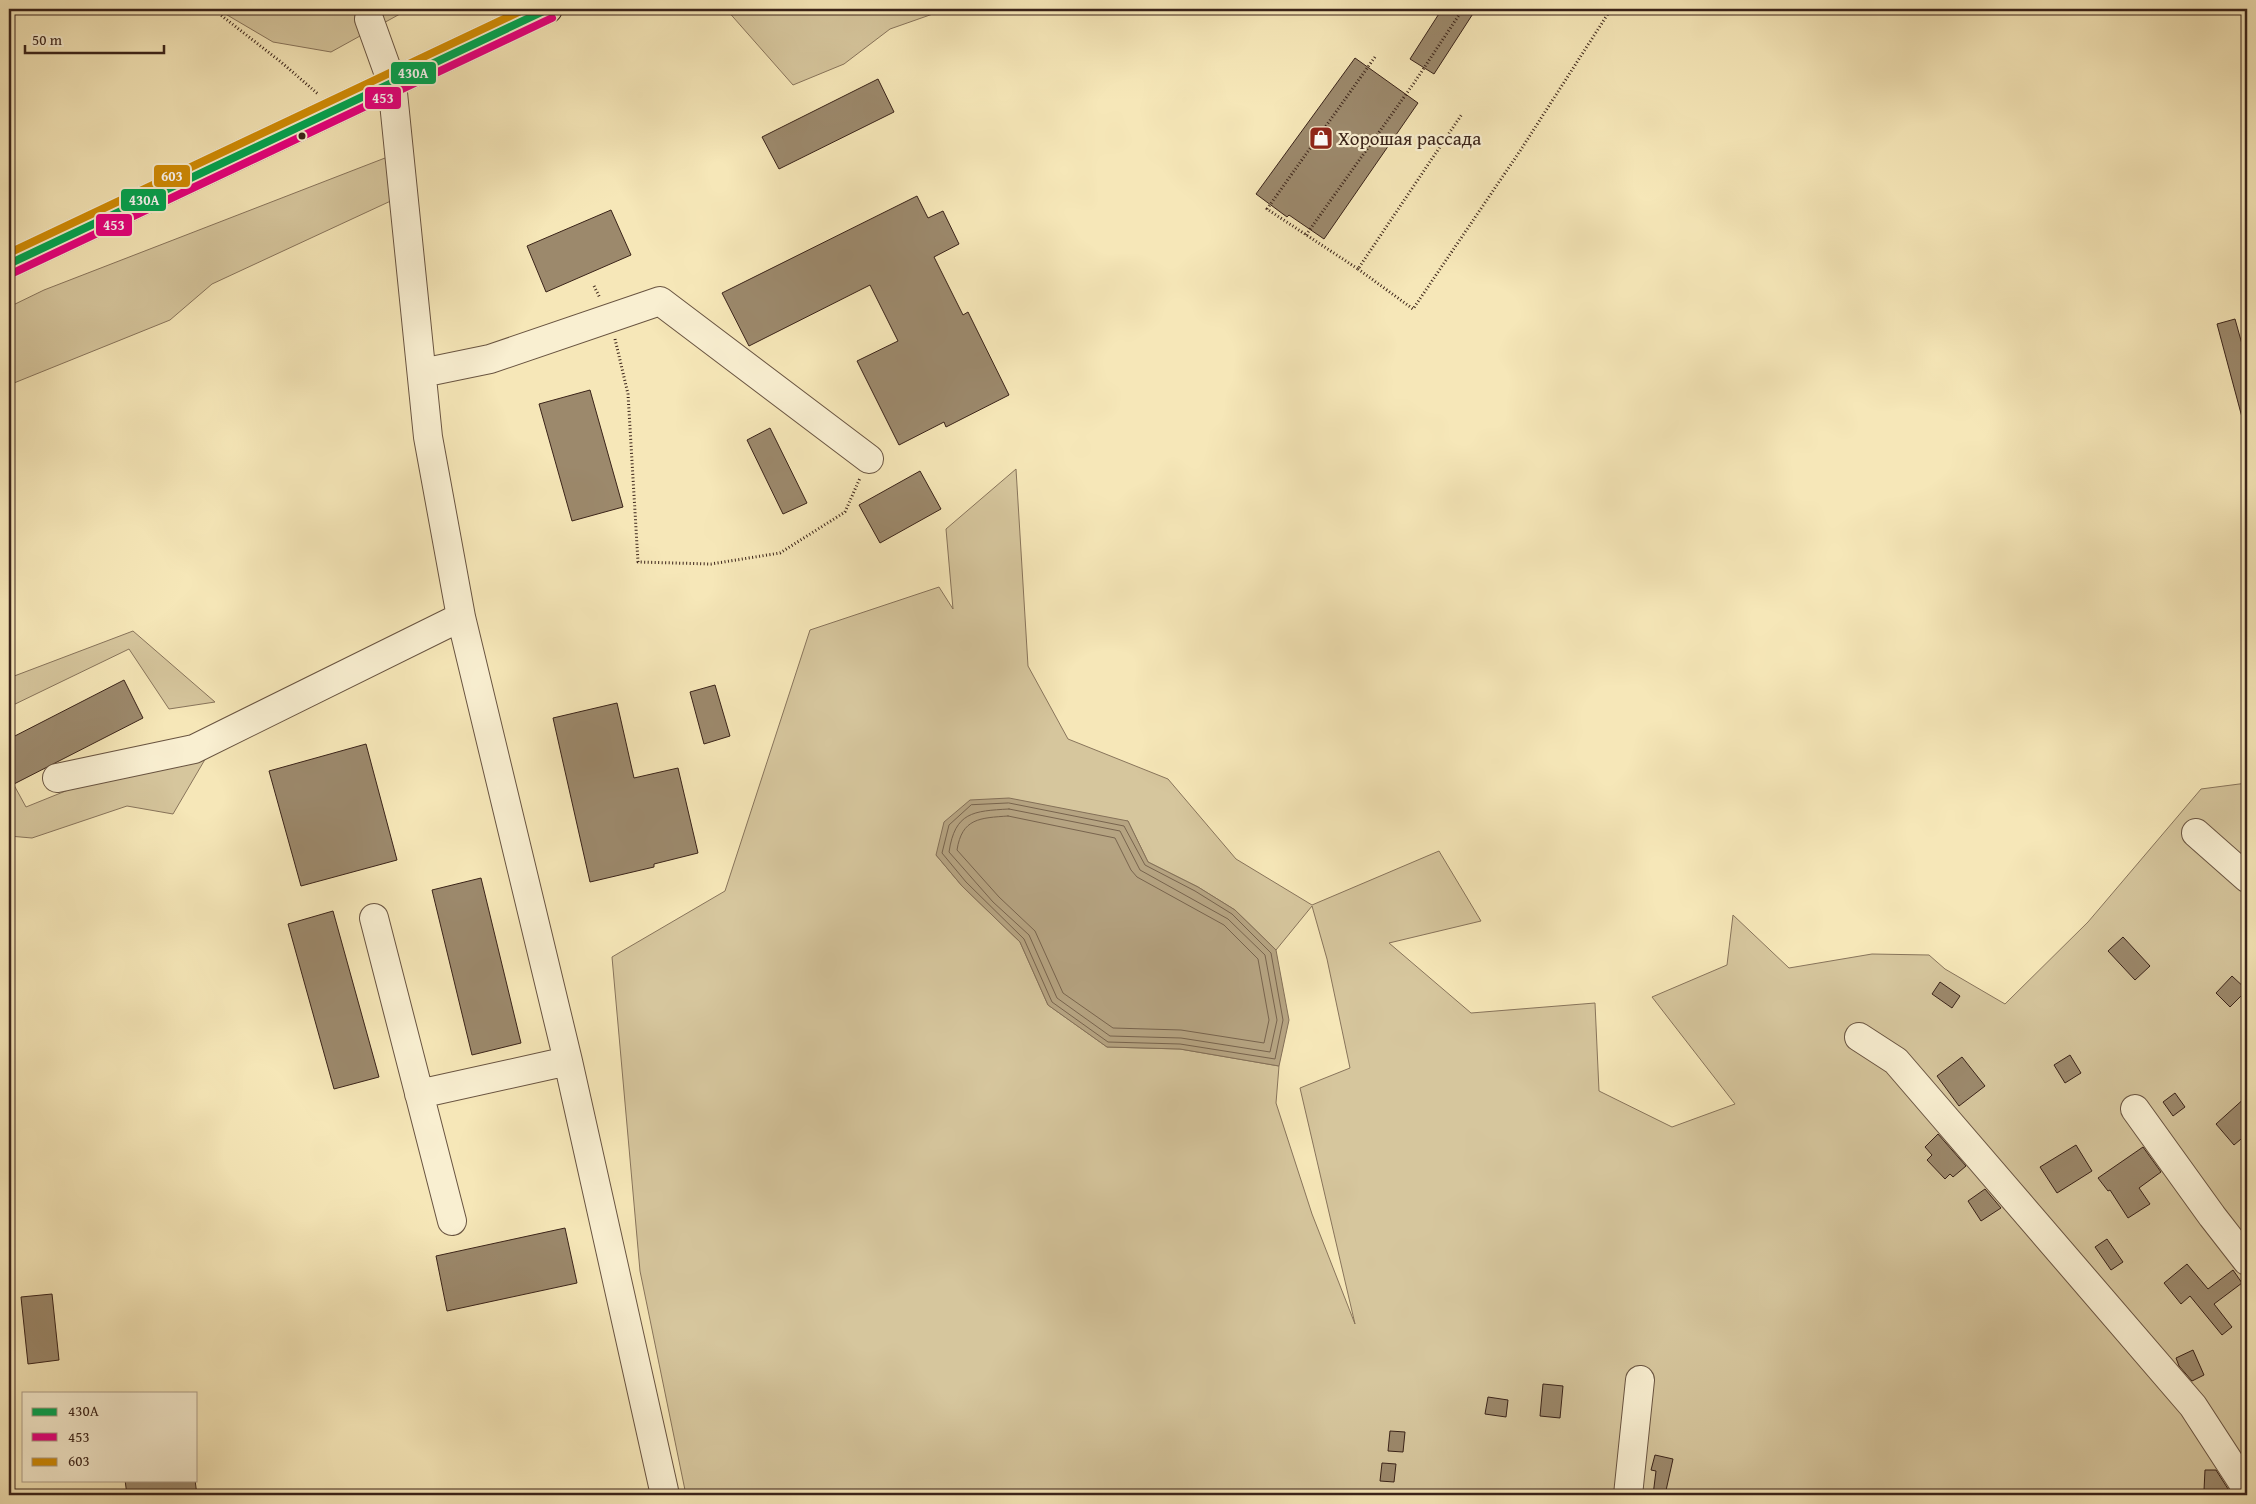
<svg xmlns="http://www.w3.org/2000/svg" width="2256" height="1504" font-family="'Gentium Book Plus',serif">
<rect width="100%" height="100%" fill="#f6e7b8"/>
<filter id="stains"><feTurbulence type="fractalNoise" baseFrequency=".004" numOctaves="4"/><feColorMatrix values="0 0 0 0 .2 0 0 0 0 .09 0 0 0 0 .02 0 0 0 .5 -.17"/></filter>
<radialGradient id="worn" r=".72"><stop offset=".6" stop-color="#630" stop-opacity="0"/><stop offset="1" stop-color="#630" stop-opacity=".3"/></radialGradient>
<path fill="#d6c69d" stroke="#88745b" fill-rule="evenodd" d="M217 9H409L331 52 273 42Z
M726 9H947L890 29 844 64 793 85Z
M385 158 395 199 212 284 170 320 9 385V307L44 290Z
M1016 469 1028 666 1068 739 1168 779 1236 859 1312 905 1439 851 1481 921 1389 943 1471 1013 1595 1003 1599 1091 1672 1127 1735 1104 1652 997 1727 965 1733 915 1789 968 1872 954 1929 955 1945 969 2005 1004 2088 922 2201 789 2247 783V1495H686L640 1271 612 957 725 891 810 630 939 587 953 609 946 529ZM1128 821 1148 862 1198 887 1235 910 1276 950 1312 906 1327 959 1350 1068 1300 1088 1355 1324 1312 1214 1276 1103 1279 1066 1180 1049 1107 1047 1048 1005 1020 942 962 886 936 855Z
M133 631 215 702 169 709 129 649 9 707V678Z
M224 727 173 814 127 806 32 838 9 836V776L26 807Z"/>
<path fill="#b6a482" stroke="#847058" d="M1009 798 1128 821 1148 862 1198 887 1235 910 1276 950 1289 1020 1279 1066 1180 1049 1107 1047 1048 1005 1020 942 962 886 936 855 944 822 970 800Z"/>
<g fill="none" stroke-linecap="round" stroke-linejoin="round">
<path stroke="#78644e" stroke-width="1" d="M1009 803 1124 826 1145 865 1195 891 1232 914 1271 953 1283 1020 1275 1059 1180 1044 1108 1042 1052 1002 1024 939 966 882 942 853 949 825 971 805Z
M1009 809 1120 831 1140 870 1228 919 1265 955 1277 1020 1270 1052 1181 1038 1110 1036 1057 998 1029 935 993 902 949 852C955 812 973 811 1009 809Z
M1008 816 1115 838 1131 870 1137 877 1224 925 1258 959 1269 1020 1264 1043 1181 1030 1113 1028 1063 993 1035 931 999 897 957 850C962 818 980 818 1008 816Z"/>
</g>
<path fill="#9c896c" stroke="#3a2319" d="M1442 9H1476L1434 74 1410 59Z
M1355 58 1418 103 1324 239 1289 215 1287 217 1256 194Z
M878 79 894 112 779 169 762 137Z
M917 196 928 218 943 211 959 244 934 257 963 315 968 312 1009 395 946 427 944 422 899 445 857 361 898 341 870 285 749 346 722 293Z
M611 210 631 255 546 292 527 246Z
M2235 319 2247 362V420L2243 421 2217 324Z
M590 390 623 507 572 521 539 404Z
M770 428 807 503 783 514 747 440Z
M920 471 941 509 880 543 859 505Z
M124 680 143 718 14 784 9 774V739Z
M715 685 730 736 704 744 690 692Z
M617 703 634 778 678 768 698 853 654 864V867L590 882 553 718Z
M366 744 397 860 301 886 269 771Z
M481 878 521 1043 472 1055 432 890Z
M333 911 379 1077 334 1089 288 924Z
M2123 937 2150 966 2135 980 2108 951Z
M2232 976 2247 990 2230 1007 2216 993Z
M1940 982 1960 996 1952 1008 1932 994Z
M2070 1055 2081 1073 2065 1083 2054 1065Z
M1962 1057 1985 1086 1959 1106 1937 1076Z
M2175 1093 2185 1107 2173 1116 2163 1102Z
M2247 1096V1134L2234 1145 2216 1124Z
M1938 1134 1966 1166 1953 1177 1950 1174 1945 1179 1927 1160 1932 1155 1925 1147Z
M2076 1145 2092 1171 2057 1193 2040 1167Z
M2143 1147 2161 1172 2139 1188 2150 1204 2128 1218 2110 1190 2108 1191 2098 1178Z
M1985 1189 2001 1208 1981 1221 1968 1201Z
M565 1228 577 1283 447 1311 436 1256Z
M2107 1239 2123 1262 2111 1270 2095 1247Z
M2187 1264 2208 1289 2233 1270 2242 1283 2214 1304 2232 1327 2222 1335 2190 1296 2181 1304 2164 1283Z
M52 1294 59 1360 28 1364 21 1297Z
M2193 1350 2204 1375 2192 1381 2179 1366 2176 1358Z
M1543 1384 1563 1386 1560 1418 1540 1416Z
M1488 1397 1508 1400 1506 1417 1485 1414Z
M1390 1431 1405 1432 1403 1452 1388 1451Z
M1655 1455 1673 1459 1665 1495H1653L1656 1471 1651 1470Z
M1382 1463 1396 1464 1394 1482 1380 1481Z
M2205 1470H2216L2230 1492 2204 1490Z
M125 1480H195L197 1495H127Z"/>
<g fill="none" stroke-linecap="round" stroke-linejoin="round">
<g stroke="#695441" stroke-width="30">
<path id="minor" d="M369 19 392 83 428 437 461 617 568 1061 665 1495
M422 373 490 359 660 301 869 459
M57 778 194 749 461 617
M2196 833 2247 878
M374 918 452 1221
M1859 1037 1896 1061 2193 1406 2247 1489
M419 1094 568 1061
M2135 1109 2212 1216 2247 1261
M1628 1495 1640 1380"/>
</g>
<g stroke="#3a2319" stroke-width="30">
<path id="major" d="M9 264 548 9"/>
</g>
<path stroke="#3a2319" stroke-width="3" stroke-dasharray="1 2.5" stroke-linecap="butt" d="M213 9 281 62 318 94
M1375 57 1267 209 1358 269 1462 114
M1306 235 1414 83 1463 9
M1358 269 1413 309 1520 151 1611 9
M594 286 600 298
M615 339 628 394 638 562 711 564 780 553 845 512 860 478"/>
<use href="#minor" stroke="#f9efd1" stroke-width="28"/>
<use href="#major" stroke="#f6e7b8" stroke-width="28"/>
<g stroke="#f9efd1" stroke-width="11">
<path id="bus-1" d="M9 264 548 9"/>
</g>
<g stroke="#f9efd1" stroke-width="11">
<path id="bus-2" d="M13 273 552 18"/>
</g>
<g stroke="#f9efd1" stroke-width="11">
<path id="bus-3" d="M9 253 525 9"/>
</g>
<use href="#bus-1" stroke="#00a651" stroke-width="8"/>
<use href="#bus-2" stroke="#e5007d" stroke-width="8"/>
<use href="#bus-3" stroke="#d18c05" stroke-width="8"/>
</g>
<defs>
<g id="shop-square" transform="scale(1.25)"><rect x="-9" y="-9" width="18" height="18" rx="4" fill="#8f2418" stroke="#f9efd1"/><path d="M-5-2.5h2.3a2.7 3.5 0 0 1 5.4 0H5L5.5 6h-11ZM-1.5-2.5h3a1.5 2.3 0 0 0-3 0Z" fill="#fff"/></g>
</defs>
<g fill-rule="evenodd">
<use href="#shop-square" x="1321" y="138"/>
</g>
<circle fill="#3a2319" stroke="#f9efd1" stroke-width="2" cx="302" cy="136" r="4.5"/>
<g text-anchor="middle" stroke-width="4.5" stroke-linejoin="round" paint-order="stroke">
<g font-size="19" fill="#3a2319" stroke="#f9efd1" text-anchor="start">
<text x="1338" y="145">Хорошая рассада</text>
</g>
</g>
<g stroke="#f9efd1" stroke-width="2">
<rect x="390" y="61" width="47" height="24" rx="5" fill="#00a651"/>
<rect x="364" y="86" width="38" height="24" rx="5" fill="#e5007d"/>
<rect x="153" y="164" width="38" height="24" rx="5" fill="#d18c05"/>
<rect x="120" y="188" width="47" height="24" rx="5" fill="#00a651"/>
<rect x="95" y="213" width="38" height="24" rx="5" fill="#e5007d"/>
</g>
<g font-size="14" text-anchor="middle" font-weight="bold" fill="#fff">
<text x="413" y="78">430А</text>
<text x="383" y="103">453</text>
<text x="172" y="181">603</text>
<text x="144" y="205">430А</text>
<text x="114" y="230">453</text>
</g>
<rect width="2256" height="1504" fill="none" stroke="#f6e7b8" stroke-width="30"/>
<rect x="10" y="10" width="2236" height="1484" fill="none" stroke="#3a2319" stroke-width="2.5"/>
<rect x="15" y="15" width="2226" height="1474" fill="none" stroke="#3a2319"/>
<rect x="22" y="1392" width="175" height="90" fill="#f9efd1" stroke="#ad9d87"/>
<rect x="32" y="1408" width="25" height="8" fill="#00a651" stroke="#ad9d87"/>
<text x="68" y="1416" font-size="15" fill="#3a2319">430А</text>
<rect x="32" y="1433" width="25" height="8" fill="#e5007d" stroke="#ad9d87"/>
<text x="68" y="1442" font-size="15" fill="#3a2319">453</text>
<rect x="32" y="1458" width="25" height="8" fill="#d18c05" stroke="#ad9d87"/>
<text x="68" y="1466" font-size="15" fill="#3a2319">603</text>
<path d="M25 45v8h139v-8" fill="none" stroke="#3a2319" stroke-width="2.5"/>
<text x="32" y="45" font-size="15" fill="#3a2319" stroke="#f9efd1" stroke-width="4" paint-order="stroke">50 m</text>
<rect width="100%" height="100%" filter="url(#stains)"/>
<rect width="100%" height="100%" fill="url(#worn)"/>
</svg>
